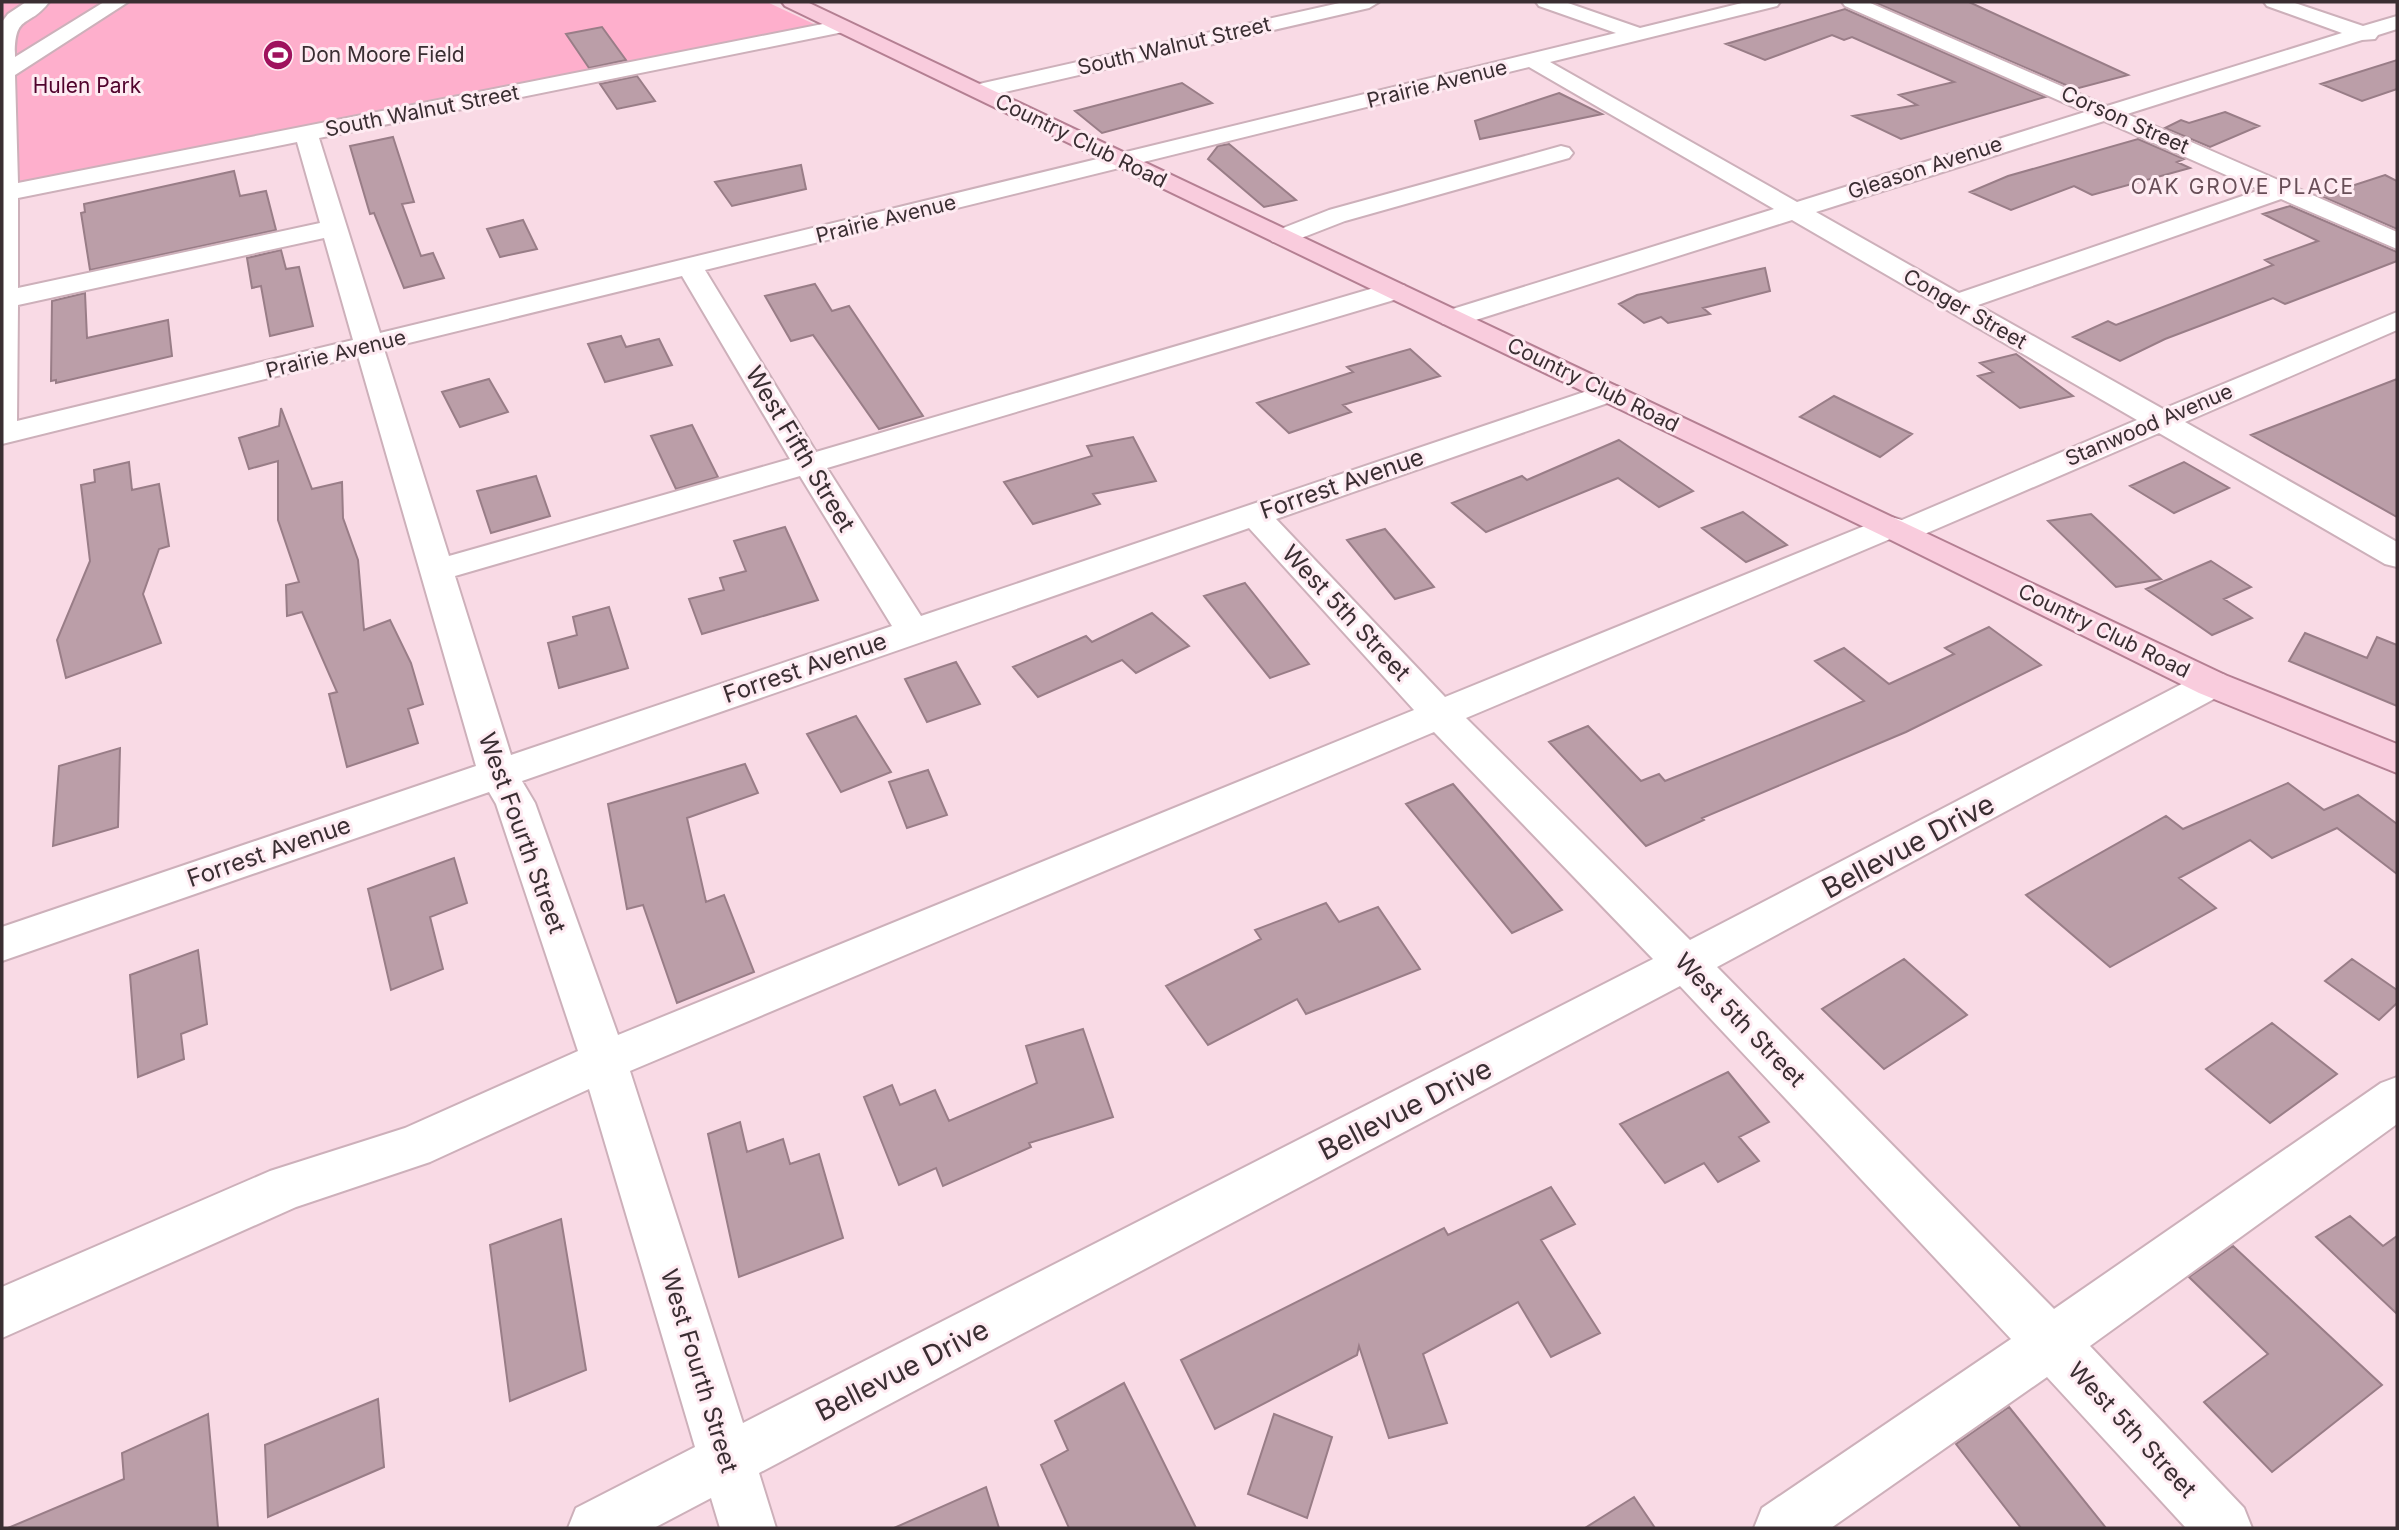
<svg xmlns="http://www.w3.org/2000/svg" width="2399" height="1530" font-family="Inter,sans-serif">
<rect width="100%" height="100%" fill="#f9dae5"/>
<path fill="#feafcc" d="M2 2H767L814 24 812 28 2 190Z"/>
<path fill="#bb9ea8" stroke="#997d87" stroke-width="2" d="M1874 2H1969L2128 75 2075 89Z
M1845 9 2045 97 1901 139 1853 116 1917 105 1899 95 1954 82 1852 37 1844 40 1832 35 1765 60 1726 44Z
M602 27 626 60 589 68 566 34Z
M2397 60V89L2362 101 2321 84Z
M637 76 655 101 617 109 600 84Z
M1182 83 1212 103 1102 133 1075 111Z
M1559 93 1602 114 1480 139 1475 121Z
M2225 112 2259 126 2210 147 2165 128 2181 120 2189 123Z
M393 137 414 202 402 204 421 256 433 253 444 278 404 288 374 213 370 214 350 146Z
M2138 139 2184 159 2177 162 2190 168 2092 195 2074 186 2011 210 1970 192 2008 176Z
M1229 144 1296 200 1264 207 1208 159 1218 146Z
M801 165 806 189 732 206 715 182Z
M234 171 240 196 266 191 276 230 90 270 81 213 85 212 84 204Z
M2385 175 2397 181V229L2321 196Z
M2290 206 2397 252V261L2285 304 2273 298 2165 339 2120 361 2073 337 2108 321 2116 325 2273 265 2265 260 2318 241 2263 214Z
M523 220 537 249 500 257 487 229Z
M281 250 286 269 299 267 313 326 270 336 261 286 252 288 247 258Z
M1765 268 1770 291 1703 308 1710 314 1668 323 1661 317 1644 323 1619 304 1637 295Z
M815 284 832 311 849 306 923 416 879 429 813 335 791 341 765 296Z
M85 293 87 338 168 320 172 356 56 383V380L51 381 52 301Z
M621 336 626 347 659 339 672 365 605 382 588 344Z
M1410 349 1440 376 1343 405 1351 412 1289 433 1257 403 1353 372 1347 367Z
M2016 354 2073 396 2020 408 1978 376 1993 372 1980 363Z
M489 379 508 412 460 427 442 392Z
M2397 379V517L2251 435Z
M1834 396 1912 434 1880 457 1800 417Z
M281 408 312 489 342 482 343 518 358 560 364 630 390 620 411 663 423 704 408 709 418 743 347 767 329 694 337 692 302 612 287 616 286 585 299 582 278 520V461L249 469 239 438 279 426Z
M692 425 718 477 676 489 651 436Z
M1133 437 1156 481 1093 494 1100 504 1033 524 1004 482 1092 456 1087 446Z
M1619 440 1693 491 1659 507 1618 478 1486 532 1452 503 1522 476 1527 480Z
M129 462 132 490 159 484 169 546 159 549 143 594 161 643 66 678 57 640 90 561 81 485 95 482 94 470Z
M2184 462 2229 488 2174 513 2130 486Z
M536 476 550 516 491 533 477 491Z
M1743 512 1787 545 1746 562 1702 528Z
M2091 514 2161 579 2116 587 2048 521Z
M785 527 818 600 702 634 689 599 724 590 720 578 746 571 734 541Z
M1385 529 1402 549 1434 587 1395 599 1347 540Z
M2211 561 2251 587 2224 599 2252 618 2212 635 2146 589Z
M1245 583 1309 664 1270 678 1204 596Z
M609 607 628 668 559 688 548 643 577 635 573 617Z
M1152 613 1189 646 1136 673 1122 660 1038 697 1013 667 1086 636 1092 642Z
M1989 627 2041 665 1906 732 1702 818 1704 820 1646 846 1549 742 1588 726 1641 781 1659 774 1665 781 1864 701 1815 661 1844 648 1889 684 1954 654 1945 648Z
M2305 633 2367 658 2377 637 2397 645V706L2289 661Z
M956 662 980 704 927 722 905 679Z
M856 716 891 772 841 792 807 734Z
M120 748 118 827 53 846 59 766Z
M745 764 758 793 687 818 706 902 724 895 754 972 677 1003 643 905 627 909 608 804Z
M928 770 947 815 907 828 889 782Z
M2288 783 2324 810 2358 795 2397 824V874L2337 828 2272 858 2250 840 2179 878 2216 908 2110 967 2026 895 2166 816 2183 829Z
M1453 784 1562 910 1512 933 1406 804Z
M454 858 467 903 430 917 443 969 391 990 368 889Z
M1326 903 1339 922 1378 907 1420 969 1306 1014 1297 999 1208 1045 1166 986 1261 939 1255 930Z
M198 950 207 1024 181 1034 184 1059 138 1077 130 975Z
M1904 959 1967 1015 1884 1069 1822 1009Z
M2352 959 2397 990V1003L2379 1020 2325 981Z
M2272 1023 2337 1074 2270 1123 2206 1069Z
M1083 1029 1113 1117 1029 1143 1031 1147 943 1186 936 1168 899 1185 864 1097 892 1085 900 1105 935 1090 949 1121 1037 1083 1026 1046Z
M1728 1072 1769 1122 1739 1137 1759 1161 1718 1182 1704 1163 1665 1183 1620 1124Z
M740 1122 747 1152 783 1139 790 1164 819 1154 843 1238 739 1277 708 1134Z
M1551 1187 1575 1224 1541 1240 1600 1333 1551 1357 1518 1302 1423 1354 1447 1423 1389 1438 1359 1346 1357 1355 1215 1429 1181 1360 1444 1228 1448 1235Z
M2350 1216 2383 1246 2397 1236V1314L2316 1237Z
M561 1219 586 1370 510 1401 490 1245Z
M2233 1246 2382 1385 2272 1472 2204 1402 2268 1354 2189 1277Z
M1124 1383 1146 1427 1196 1528H1069L1041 1465 1068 1450 1055 1421Z
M378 1399 384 1467 268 1517 265 1445Z
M2009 1407 2106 1528H2021L1956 1444Z
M208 1414 218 1528H8L124 1479 122 1453Z
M1274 1414 1332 1437 1307 1518 1248 1494Z
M986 1487 999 1528H894Z
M1634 1497 1655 1528H1585Z"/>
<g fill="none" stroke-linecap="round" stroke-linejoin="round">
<g stroke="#cdb0ba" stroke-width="4">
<path id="minor" d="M26 2H49C29 29 14 12 15 57L104 2H128L15 75 18 183 843 20 853 26 843 32 319 138 380 333 1616 33 1539 6 1536 2H1565L1640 28 1746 2H1780L1777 6 1550 62 1797 202 2085 112 1845 6 1842 2H1868L2107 106 2342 33 2267 6 2264 2H2292L2363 26 2397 16V29L2378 35 2375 39 2362 40 2127 114 2397 232V249L2281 199 1978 305 2163 409 2397 312V330L2185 422 2397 542V567L2385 564 2159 433 1913 539 1901 542 1890 539 1466 718 1690 940 2199 675 2212 671 2225 675 2230 684 2225 693 1717 967 2054 1309 2381 1083 2397 1077V1124L2090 1346 2244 1508 2252 1528H2186L2047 1377 1831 1528H1754L1762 1508 2011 1339 1680 986 759 1473 776 1528H720L711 1498 654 1528H568L576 1508 695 1447 589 1089 430 1162 296 1207 2 1338V1287L270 1171 405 1128 578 1051 496 804 489 792 2 961V927L476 766 358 356 2 444V22L8 14ZM1529 67 1774 209 1443 312 1439 318 1443 324H1463L1792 220 2137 420 1902 520 1891 517 1879 520 1445 697 1276 519 1619 399 1624 393 1619 387 1609 384 1599 387 921 616 827 468 1404 297 1407 291 1404 285H1384L816 452 705 270ZM2104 121 2260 190 1959 293 1816 212ZM297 142 320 223 18 288V198ZM324 238 353 340 17 421 18 305ZM682 276 790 459 449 556 384 349ZM800 476 892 626 511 755 455 576ZM1249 528 1414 710 618 1035 535 803 522 781ZM1434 732 1653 959 743 1423 630 1071Z
M1344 2H1379L1369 8 979 98 968 91 979 84Z
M1561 146 1569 148 1573 153 1569 158 1345 221 1291 242H1273L1269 237 1273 232 1329 210Z"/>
</g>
<g stroke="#b47f92" stroke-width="4">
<path id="major" d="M782 2H807L2225 675 2397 744V773L2199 693 1889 539 785 6Z"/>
</g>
<use href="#minor" fill="#fff" fill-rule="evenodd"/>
<use href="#major" fill="#f9ccdd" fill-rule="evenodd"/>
</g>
<defs>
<g id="stadium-disc" transform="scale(1.575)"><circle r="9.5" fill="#9f125d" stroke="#feebf2"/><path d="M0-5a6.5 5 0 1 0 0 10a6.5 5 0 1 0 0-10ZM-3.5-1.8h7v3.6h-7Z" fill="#fff"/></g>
</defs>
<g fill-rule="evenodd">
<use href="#stadium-disc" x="278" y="55"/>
</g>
<g text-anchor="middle" stroke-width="6" stroke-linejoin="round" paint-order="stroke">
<g font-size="21" fill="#3a2e32" stroke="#feebf2">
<text transform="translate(1174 46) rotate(-13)" y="7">South Walnut Street</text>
<text transform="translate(1437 84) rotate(-14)" y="7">Prairie Avenue</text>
<text transform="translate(422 111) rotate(-11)" y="7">South Walnut Street</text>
<text transform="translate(2125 120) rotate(24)" y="7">Corson Street</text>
<text transform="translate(1081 141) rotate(26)" y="7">Country Club Road</text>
<text transform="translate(1925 168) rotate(-18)" y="7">Gleason Avenue</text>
<text transform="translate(886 219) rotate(-14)" y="7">Prairie Avenue</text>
<text transform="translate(1965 309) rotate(30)" y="7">Conger Street</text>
<text transform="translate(336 354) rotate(-14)" y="7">Prairie Avenue</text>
<text transform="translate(1593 385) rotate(26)" y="7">Country Club Road</text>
<text transform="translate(2149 425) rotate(-23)" y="7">Stanwood Avenue</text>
<text transform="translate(2104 631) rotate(26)" y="7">Country Club Road</text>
</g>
<g font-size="21" fill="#3a2e32" stroke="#feebf2" text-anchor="start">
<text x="301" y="62">Don Moore Field</text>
</g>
<g font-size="21" fill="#51042d" stroke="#feebf2">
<text x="87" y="93">Hulen Park</text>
</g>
<g font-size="21" letter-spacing="2" fill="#684e57" stroke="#feebf2">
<text x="2243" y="194">OAK GROVE PLACE</text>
</g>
<g font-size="24" fill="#3a2e32" stroke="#feebf2">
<text transform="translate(800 449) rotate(59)" y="8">West Fifth Street</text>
<text transform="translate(1342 484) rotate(-19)" y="8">Forrest Avenue</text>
<text transform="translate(1346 613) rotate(47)" y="8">West 5th Street</text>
<text transform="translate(805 668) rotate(-19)" y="8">Forrest Avenue</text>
<text transform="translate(522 833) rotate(70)" y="8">West Fourth Street</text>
<text transform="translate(269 852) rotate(-19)" y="8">Forrest Avenue</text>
<text transform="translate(1740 1020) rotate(46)" y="8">West 5th Street</text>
<text transform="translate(699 1371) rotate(73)" y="8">West Fourth Street</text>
<text transform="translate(2132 1430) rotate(47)" y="8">West 5th Street</text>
</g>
<g font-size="28" fill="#3a2e32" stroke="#feebf2">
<text transform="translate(1908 846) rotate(-28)" y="10">Bellevue Drive</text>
<text transform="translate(1405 1109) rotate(-27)" y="10">Bellevue Drive</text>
<text transform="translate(902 1370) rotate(-27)" y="10">Bellevue Drive</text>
</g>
</g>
<rect width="2399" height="1530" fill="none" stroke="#3a2e32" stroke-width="7"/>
</svg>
